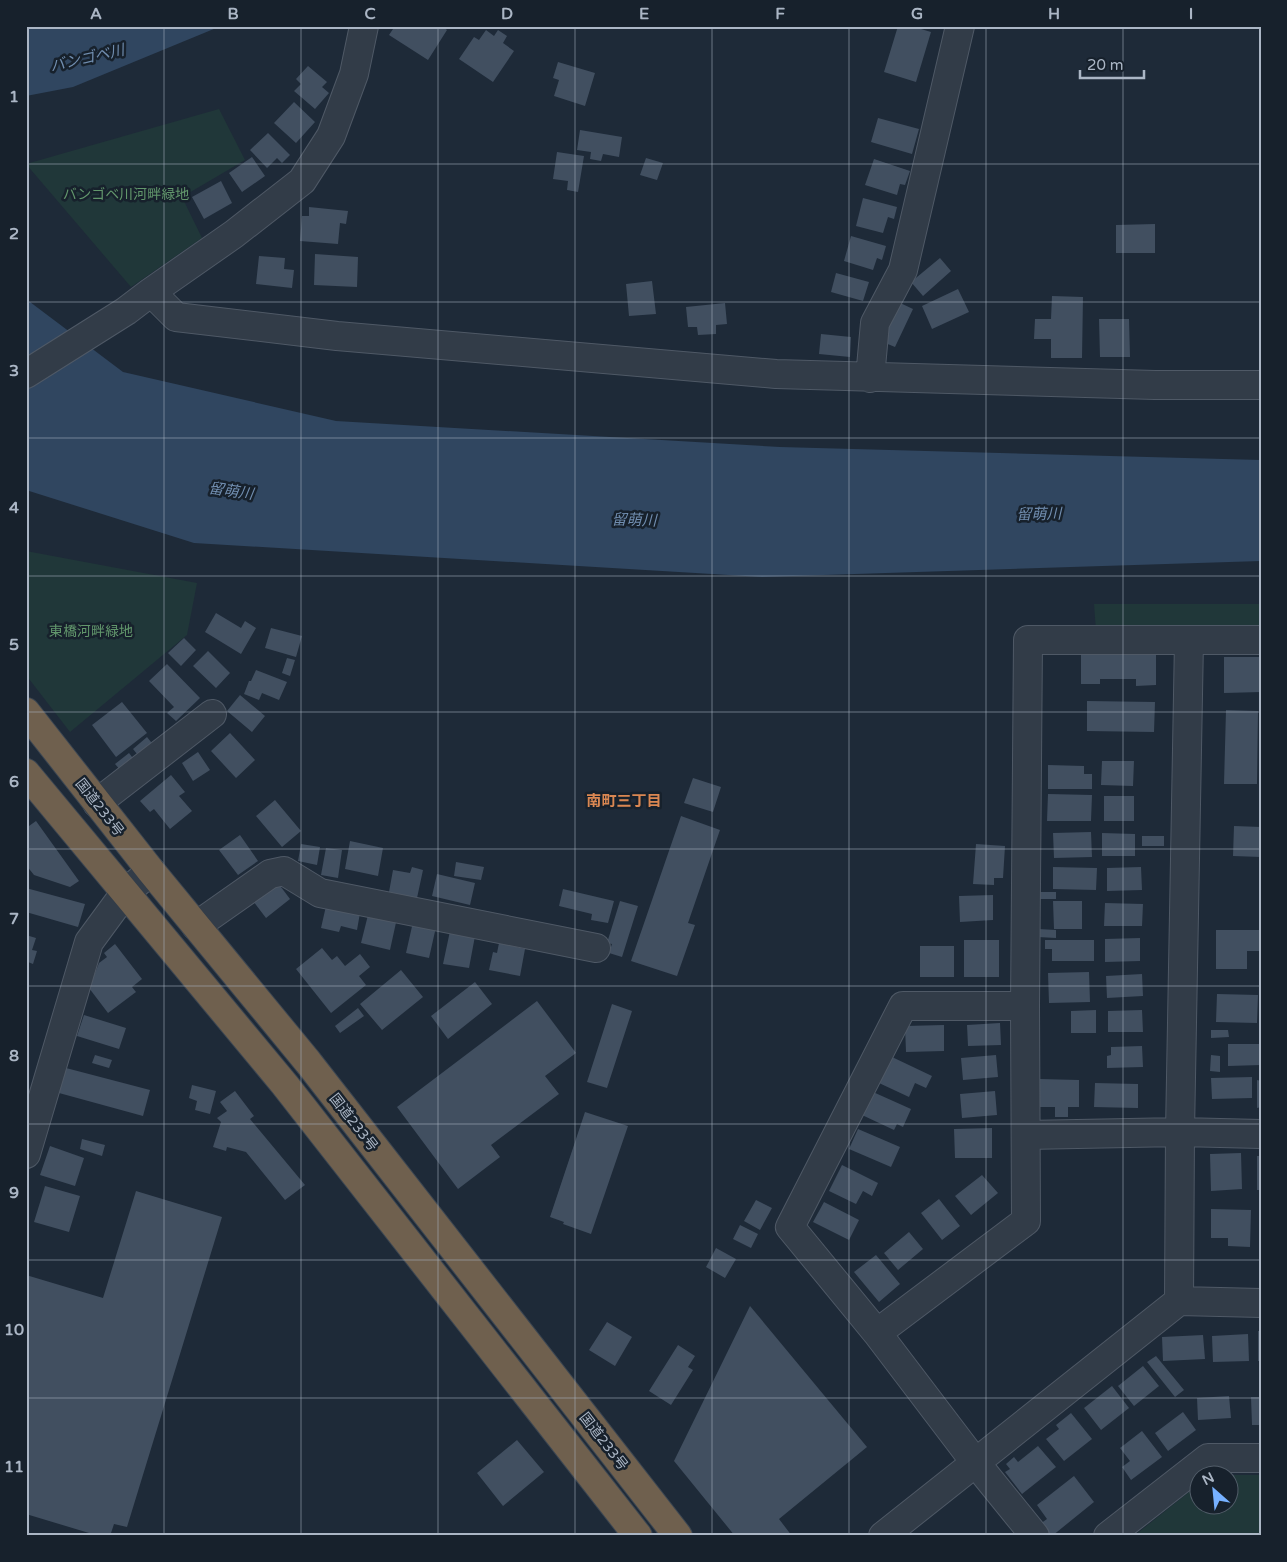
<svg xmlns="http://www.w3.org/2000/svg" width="1287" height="1562" font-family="'Varela Round','Noto Sans JP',sans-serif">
<rect width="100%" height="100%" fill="#1e2a38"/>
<path fill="#203739" d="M219 109 245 160 182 197 202 238 131 287 26 164Z
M26 551 197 583 187 635 70 732 26 675Z
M1094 604H1261V632L1096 631Z
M1230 1475H1261V1536H1134L1199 1484 1200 1504H1230Z"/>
<path fill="#304660" d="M40 26H221L73 87 26 96V30Z
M26 299 123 372 336 421 780 447 1261 460V561L762 577 194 543 26 490Z"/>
<path fill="#414f60" d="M395 26H442L447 30 428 60 389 35Z
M898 26H911L931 32 916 82 884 72Z
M486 30 494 36 498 30 507 36 503 43 514 51 493 82 459 59 474 37 479 40Z
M558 62 595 73 585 106 554 96 559 80 553 78Z
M308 66 327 82 322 87 329 93 315 109 294 91 301 84 296 79Z
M294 102 315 122 296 143 274 123Z
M878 118 919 129 912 154 871 142Z
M580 130 622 137 619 157 603 154 601 161 590 159 591 152 577 150Z
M268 133 290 155 282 163 277 158 267 168 250 150Z
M557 152 584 156 578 192 567 190 568 181 553 179Z
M252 157 265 176 242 192 229 173Z
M646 158 663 163 657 180 640 175Z
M874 159 910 171 905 185 900 184 897 195 865 185Z
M221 181 232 203 204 219 192 197Z
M863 198 897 207 894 219 888 217 883 233 856 226Z
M309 207 348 211 346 224 340 223 338 244 300 241 302 216H309Z
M1155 224V253H1116V225Z
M851 236 886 246 882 260 877 258 873 270 844 261Z
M315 254 358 257 357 287 314 285Z
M259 256 285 258 284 269 294 270 292 288 256 284Z
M940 258 951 271 923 296 911 282Z
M836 273 869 282 863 301 831 292Z
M652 281 656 314 629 316 626 284Z
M958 289 969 312 932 329 922 306Z
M1052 296 1083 297 1082 358H1051V339H1034L1035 319H1051Z
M896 301 913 309 895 347 878 340Z
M725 303 727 324 716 325V334L698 335 697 327H688L686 307Z
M1099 319H1129L1130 357H1100Z
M821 334 851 337 850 357 819 354Z
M216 613 241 628 245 621 256 628 241 654 205 632Z
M271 628 302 636 296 657 265 648Z
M184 638 196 650 181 666 168 653Z
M1081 649H1156V685L1136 686V679H1100V684H1081Z
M208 651 230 673 216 688 193 666Z
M1224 657H1261V692L1224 693Z
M287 658 295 660 290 676 282 673Z
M167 664 200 698 176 721 167 713 174 707 149 681Z
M256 670 287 682 279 700 262 693 259 700 244 694 249 681H251Z
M240 695 265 716 252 732 227 711Z
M1087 701 1155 702 1154 732 1087 731Z
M122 702 147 733 116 757 92 725Z
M1226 710 1258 711 1257 784H1224Z
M230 733 255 760 236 778 211 751Z
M147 737 155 747 141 759 133 749Z
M198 752 210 770 193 781 182 763Z
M129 753 135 761 122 772 115 764Z
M1102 761H1134L1133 786 1101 785Z
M1048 765 1084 766V774H1092V789H1048Z
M171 775 185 792 179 796 192 811 170 829 154 809 150 812 140 801Z
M693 778 721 787 713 812 684 803Z
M1048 794 1092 795 1091 821H1047Z
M1104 796H1134V821H1104Z
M275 800 301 831 282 847 256 816Z
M681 816 720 830 688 923 695 925 677 976 631 961Z
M36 821 79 881 70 887 34 875 26 865V833L29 826Z
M1234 826 1261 827V857L1233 856Z
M1091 832 1092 857 1054 858 1053 833Z
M1102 833 1135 834V856H1102Z
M240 835 258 861 238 875 219 850Z
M1142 836H1164V846H1142Z
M350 841 383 848 378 876 345 869Z
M301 844 320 847 317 865 298 861Z
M976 844 1005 846 1003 878H994V885L973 884Z
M326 848 342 850 338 878 321 875Z
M456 862 484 867 481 880 454 876Z
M412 867 423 870 417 898 389 892 393 870 410 873Z
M1053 867 1097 868 1096 890 1053 889Z
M1141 867 1142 890 1107 891V868Z
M437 874 475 883 470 905 432 896Z
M278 883 290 899 266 918 253 901Z
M26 888 85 904 78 927 26 912Z
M563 889 614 901 608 923 591 920 592 914 559 906Z
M1036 892H1056V899H1036Z
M993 895V920L960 922 959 896Z
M620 901 638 906 622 957 609 953 612 944 607 943Z
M1053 901H1082V929H1054Z
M1105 903 1143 904 1142 926H1104Z
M326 906 360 913 357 930 341 926 339 932 321 928Z
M369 911 397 918 390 950 361 943Z
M413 922 436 927 429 958 406 953Z
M1038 929 1056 930V938L1038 937Z
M1216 930H1261V951H1247V969H1216Z
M450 931 475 936 469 968 443 964Z
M26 935 36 938 32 950 37 951 33 964 28 962 27 966Z
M1140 938V961L1105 962V939Z
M964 940H999V977H964Z
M1045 940H1094V961H1052V949H1045Z
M499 943 525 949 520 976 489 970 493 952 497 953Z
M115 944 142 979 132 987 136 992 108 1013 89 988 99 963 107 957 104 953Z
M920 946H954V977H920Z
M322 948 332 960 337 956 345 966 360 954 370 967 359 976 366 985 331 1013 296 969Z
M401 970 423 997 382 1030 360 1004Z
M1089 972 1090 1002 1049 1003 1048 973Z
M1142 974 1143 996 1107 998 1106 976Z
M475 982 492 1004 448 1039 431 1016Z
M1217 994 1258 995 1257 1023 1216 1022Z
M537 1001 576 1053 545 1076 559 1094 491 1145 500 1157 458 1189 397 1107Z
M612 1004 632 1011 607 1088 587 1082Z
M358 1008 364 1016 340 1033 335 1026Z
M1096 1010V1033H1071V1011Z
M1142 1010 1143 1032H1108V1011Z
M84 1015 126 1028 119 1049 77 1036Z
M1000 1023 1001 1045 968 1046 967 1025Z
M944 1025V1051L906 1052 905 1026Z
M1211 1030H1228L1229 1037 1211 1038Z
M1228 1044H1261V1065L1228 1066Z
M1142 1046 1143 1067 1107 1068V1056L1111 1055V1047Z
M95 1055 112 1060 109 1068 92 1063Z
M996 1055 998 1077 963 1080 961 1058Z
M1211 1055 1220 1056V1072L1210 1071Z
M892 1057 932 1076 926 1088 915 1083 909 1097 879 1083Z
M66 1068 150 1090 143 1116 59 1093Z
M1252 1077V1098L1212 1099 1211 1078Z
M1039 1079 1079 1080V1107H1068V1117H1055V1107H1039Z
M1257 1080 1261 1081V1107L1257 1108Z
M1095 1083 1138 1084V1108L1094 1107Z
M192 1085 216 1091 210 1114 195 1110 197 1101 189 1098Z
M235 1091 254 1116 250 1119 305 1185 285 1200 246 1152 227 1147 226 1151 213 1147 221 1122 217 1118 227 1111 220 1102Z
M995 1091 997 1115 962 1118 960 1094Z
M873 1092 911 1109 903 1127 897 1124 894 1130 862 1115Z
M585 1112 628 1126 591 1234 563 1224 564 1222 550 1217Z
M992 1128V1158H955L954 1129Z
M858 1129 900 1147 891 1167 849 1149Z
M82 1139 105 1145 102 1156 80 1149Z
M50 1146 84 1158 75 1186 40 1175Z
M1241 1153 1242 1189 1211 1191 1210 1154Z
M1257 1156H1261V1190H1257Z
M842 1165 878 1183 872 1196 863 1191 856 1204 829 1191Z
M982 1175 998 1193 971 1215 955 1196Z
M45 1186 80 1196 69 1232 34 1222Z
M136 1191 222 1217 127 1527 114 1524 110 1536H99L26 1514V1275L103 1298Z
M939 1199 960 1226 942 1240 921 1213Z
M756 1200 772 1208 760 1230 744 1221Z
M824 1202 859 1220 849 1240 813 1222Z
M1211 1209 1251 1210 1250 1247 1228 1246V1238H1211Z
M740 1225 758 1234 751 1248 733 1239Z
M909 1232 923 1249 898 1270 884 1253Z
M716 1248 736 1259 725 1278 706 1267Z
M876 1255 900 1284 879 1302 854 1272Z
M750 1306 867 1447 779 1519 792 1536H735L674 1461Z
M607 1322 632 1337 615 1366 589 1350Z
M1258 1331H1261V1361H1258Z
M1248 1334 1249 1361 1213 1362 1212 1336Z
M1203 1335 1205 1359 1163 1361 1162 1337Z
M678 1345 695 1356 688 1367 693 1370 671 1405 649 1391Z
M1156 1356 1184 1390 1175 1397 1147 1362Z
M1143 1366 1159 1386 1134 1406 1118 1386Z
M1112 1386 1129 1408 1101 1430 1084 1408Z
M1229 1396 1231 1418 1198 1420 1197 1398Z
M1251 1397H1261V1425H1252Z
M1183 1412 1196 1430 1168 1451 1155 1433Z
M1071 1413 1092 1439 1064 1461 1046 1439 1059 1429 1056 1425Z
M1142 1431 1162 1457 1131 1480 1122 1467 1130 1461 1120 1448Z
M517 1440 544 1472 503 1506 477 1473Z
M1038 1446 1056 1467 1022 1494 1005 1472 1010 1469 1006 1464 1014 1457 1018 1462Z
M1074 1476 1094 1502 1052 1536H1050L1040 1524 1047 1519 1037 1505Z"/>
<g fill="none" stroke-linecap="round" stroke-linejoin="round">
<g stroke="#4f5966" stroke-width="30">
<path id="minor" d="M151 292 176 317 337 336 776 374 1155 385H1261
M26 374 126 311 151 292 234 234 302 181 331 136 354 74 364 26
M870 378 875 323 903 270 960 26
M97 803 212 714
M196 926 270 874 284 871 320 893 596 948
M1025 1006H903L790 1227 877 1333 975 1462 1035 1536
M1026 1135 1180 1132 1261 1134
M26 1154 89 942 125 893 151 871
M1179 1301 1180 1132 1189 640
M877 1333 1026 1221 1025 1006 1028 640H1261
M883 1536 1179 1301 1261 1303
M1108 1536 1208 1458H1261"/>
</g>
<g stroke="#3c4652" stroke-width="30">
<path id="highway" d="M26 712 151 871 308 1062 678 1536
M26 773 285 1085 638 1536"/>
</g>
<use href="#minor" stroke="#323c48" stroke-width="28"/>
<use href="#highway" stroke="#6f604e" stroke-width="28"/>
</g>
<path fill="none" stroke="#abb6c5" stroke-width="1" stroke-opacity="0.55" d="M164 26V1536M301 26V1536M438 26V1536M575 26V1536M712 26V1536M849 26V1536M986 26V1536M1123 26V1536M26 164H1261M26 302H1261M26 438H1261M26 576H1261M26 712H1261M26 849H1261M26 986H1261M26 1124H1261M26 1260H1261M26 1398H1261"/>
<g text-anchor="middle" stroke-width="5" stroke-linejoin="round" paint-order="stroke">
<g font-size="14" fill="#62976c" stroke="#17212c">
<text x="126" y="199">バンゴベ川河畔緑地</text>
<text x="91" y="636">東橋河畔緑地</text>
</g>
<g font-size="14" fill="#abb6c5" stroke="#17212c">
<text transform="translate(100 807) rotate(52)" y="5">国道233号</text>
<text transform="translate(354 1122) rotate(52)" y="5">国道233号</text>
<text transform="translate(604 1441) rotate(52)" y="5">国道233号</text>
</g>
<g font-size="15" font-style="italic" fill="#718eb0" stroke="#17212c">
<text transform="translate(87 58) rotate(-13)" y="5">バンゴベ川</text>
<text transform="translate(231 491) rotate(8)" y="5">留萌川</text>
<text transform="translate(1039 514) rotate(-1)" y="5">留萌川</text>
<text transform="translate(634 520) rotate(1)" y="5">留萌川</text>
</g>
<g font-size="15" font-weight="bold" fill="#da8752" stroke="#17212c">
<text x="624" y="806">南町三丁目</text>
</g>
</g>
<rect width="1287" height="1562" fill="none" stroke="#17212c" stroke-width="55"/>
<g transform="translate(1214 1490) rotate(333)"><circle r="24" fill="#17212c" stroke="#525d69"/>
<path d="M0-4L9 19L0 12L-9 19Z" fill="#77b1ff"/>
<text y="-8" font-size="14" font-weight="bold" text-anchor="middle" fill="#abb6c5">N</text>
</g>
<path d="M1080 70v8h64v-8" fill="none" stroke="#abb6c5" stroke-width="2.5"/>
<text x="1087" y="70" font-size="15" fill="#abb6c5" stroke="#17212c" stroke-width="4" paint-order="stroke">20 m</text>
<rect x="28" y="28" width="1232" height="1506" fill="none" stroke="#abb6c5" stroke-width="2"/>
<g font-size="16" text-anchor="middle" font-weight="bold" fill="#abb6c5">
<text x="96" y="19">A</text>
<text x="233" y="19">B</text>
<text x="370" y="19">C</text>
<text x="507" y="19">D</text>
<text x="644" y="19">E</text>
<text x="780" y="19">F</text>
<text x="917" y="19">G</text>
<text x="1054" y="19">H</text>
<text x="1191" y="19">I</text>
<text x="14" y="102">1</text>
<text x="14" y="239">2</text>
<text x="14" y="376">3</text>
<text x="14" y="513">4</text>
<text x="14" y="650">5</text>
<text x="14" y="787">6</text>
<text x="14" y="924">7</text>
<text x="14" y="1061">8</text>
<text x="14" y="1198">9</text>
<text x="14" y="1335">10</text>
<text x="14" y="1472">11</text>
</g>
</svg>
